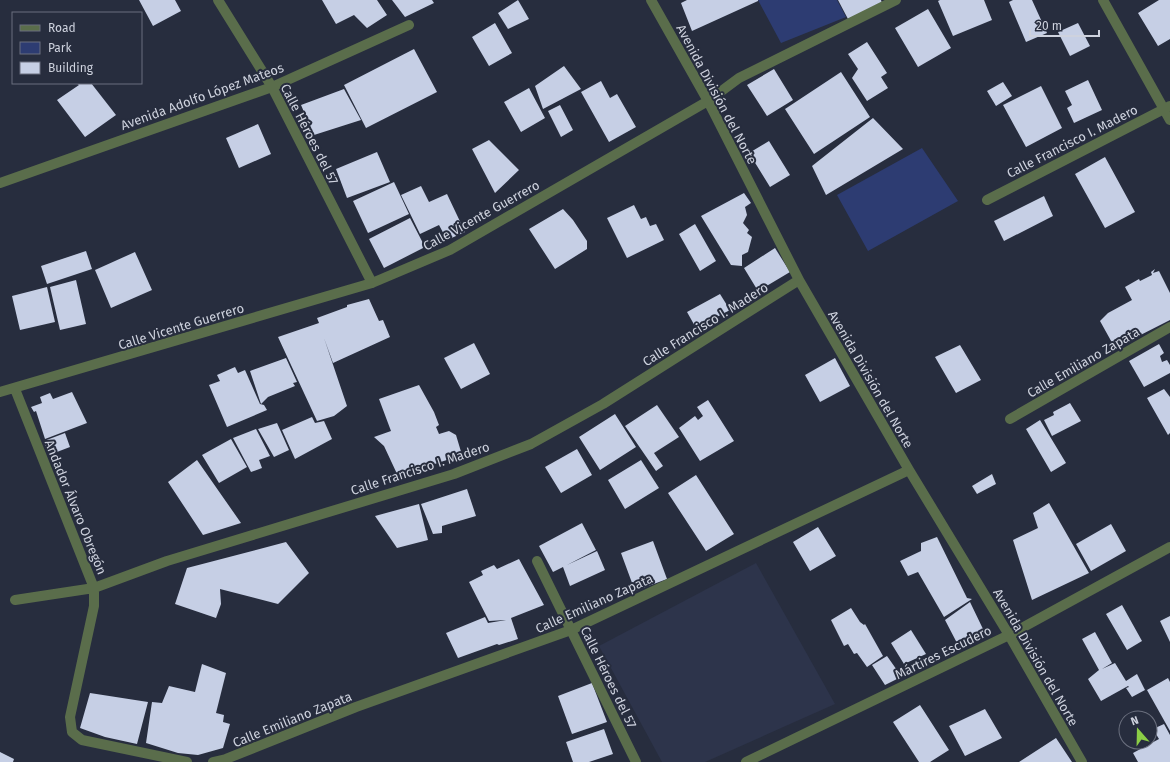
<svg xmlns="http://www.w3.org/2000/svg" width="1170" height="762" font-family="'Fira Sans',sans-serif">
<rect width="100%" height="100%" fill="#272d3e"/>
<path fill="#2d344b" d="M756 563 835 704 705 762H662L599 646Z"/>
<path fill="#2d3c72" d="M758 0H837L846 17 781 43Z
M922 148 958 201 868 251 837 195Z"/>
<path fill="#c6cfe5" d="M139 0H175L181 11 153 26Z
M322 0H377L387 15 367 28 354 15 336 24Z
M392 0H432L434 3 405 17Z
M518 0 529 19 508 29 498 13Z
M687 0H758V1L692 31 681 3Z
M838 0H881L882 3 848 19Z
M940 0H984L992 20 953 36 938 1Z
M1013 0H1032L1047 33 1026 42 1009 2Z
M1159 0H1170V39L1158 46 1138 13Z
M928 9 951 48 918 67 895 28Z
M495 23 512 53 489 66 472 37Z
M1078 23 1090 46 1070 56 1058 32Z
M867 42 887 73 881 77 888 88 867 101 852 78 858 69 848 54Z
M414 49 437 92 366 128 344 85Z
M564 66 581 89 543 109 535 86Z
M774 69 793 100 767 116 747 85Z
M841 72 870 117 814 154 785 109Z
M1088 80 1102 110 1074 123 1067 108 1072 105 1065 91Z
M601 81 610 98 617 94 636 127 609 142 581 92Z
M1003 82 1012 96 996 106 987 91Z
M76 83H91L116 115 85 137 57 100 79 85Z
M1041 86 1062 128 1026 147 1003 105Z
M529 88 545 118 521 132 504 102Z
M344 89 361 120 314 135 301 105Z
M560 105 573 130 561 137 548 111Z
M873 118 903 149 826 195 812 166Z
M258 124 271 154 239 168 226 138Z
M489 140 519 170 495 193 472 149Z
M769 141 790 175 770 187 749 153Z
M377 152 390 182 347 198 336 169Z
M1105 157 1135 212 1105 228 1075 174Z
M394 182 409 214 368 233 353 201Z
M421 186 429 202 447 194 465 232 447 240 439 225 420 234 401 195Z
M744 193 751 203 745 207 747 215 743 223 749 230 747 233 752 237 748 252 742 255V266L731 265 701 216Z
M1044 196 1053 216 1004 241 994 221Z
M634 205 641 219 646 217 650 226 656 224 664 240 627 258 607 218Z
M563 209 573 220 587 241V249L555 269 529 229Z
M410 218 425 247 384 268 369 239Z
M695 224 716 261 700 271 679 234Z
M775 248 790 272 758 291 744 268Z
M86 251 92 269 47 284 41 266Z
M135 252 152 290 111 308 95 270Z
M1155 269 1153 273 1159 271 1170 293V320L1115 348 1100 321 1108 313 1132 300 1125 287 1139 279 1140 281 1152 275 1151 272Z
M76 280 86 324 60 330 50 287Z
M47 287 55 322 20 330 12 296Z
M720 294 730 310 696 328 687 312Z
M369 299 379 321 383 320 390 337 333 363 324 338 347 406 334 416 317 421 278 337 319 323 317 318 347 307V305Z
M474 343 490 374 461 389 444 358Z
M1159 344 1164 353 1160 356 1162 362 1167 360 1170 365V373L1144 387 1129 361Z
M960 345 981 380 956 393 935 357Z
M286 358 297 382 293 383 295 386 268 397 261 404 250 371Z
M835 358 850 386 820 402 805 375Z
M235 367 238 373 245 370 260 404 264 405 267 410 227 427 209 385 220 381 217 375Z
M419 385 434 412 439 425 436 427 439 434 449 431 456 435 462 455 398 476 384 446 374 437 391 431 379 399Z
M1164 389 1170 397V433L1168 435 1147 398Z
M72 392 87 423 45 439 36 411 34 412 31 407 42 403 40 397 50 393 53 399Z
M708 400 734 441 700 461 679 428 695 416 698 420 703 416 697 407Z
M1070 403 1081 421 1052 436 1044 420 1054 415 1053 412Z
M657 405 679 437 654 453 663 466 656 471 625 426Z
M615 414 636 447 600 470 579 437Z
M312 417 315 423 324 421 332 439 295 459 282 430Z
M1040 420 1066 463 1051 472 1026 429Z
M277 423 289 450 274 457 258 429Z
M256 429 270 456 259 460 262 468 251 472 233 438Z
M65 433 70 447 49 455 44 441Z
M231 439 247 467 219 483 202 455Z
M577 449 592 475 561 493 545 467Z
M197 460 241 523 203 535 168 482Z
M641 460 659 488 625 509 608 480Z
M992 474 996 484 977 494 972 486Z
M696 475 734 534 706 551 668 493Z
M467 489 476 516 442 526V533L433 534 421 504Z
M1049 503 1089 573 1032 600 1013 540 1038 528 1033 513Z
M419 504 428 540 397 548 375 516Z
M582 523 596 550 567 565 597 551 605 570 570 586 563 567 553 572 539 546Z
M1111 524 1126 551 1091 571 1076 544Z
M818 527 836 556 810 571 793 542Z
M937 537 967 598 972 599 944 617 918 572 908 576 900 561 921 551V543Z
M653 541 667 579 635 591 621 553Z
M286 542 309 573 278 604 220 589 221 604 216 618 175 604 187 568Z
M519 559 544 605 511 618 518 639 499 645 497 644 458 658 446 633 485 617 488 623 506 620 489 621 469 582 483 575 481 571 494 565 497 569Z
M970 602 983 629 957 643 945 620Z
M1122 605 1142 641 1127 650 1106 614Z
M851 608 860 622 864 625 865 624 883 656 867 667 857 653 854 654 848 644 844 646 831 620Z
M1170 616V642L1160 621Z
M911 630 926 654 904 664 891 643Z
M1095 632 1112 663 1102 669 1115 663 1126 681 1137 674 1145 690 1132 697 1126 688 1129 687 1128 686 1101 701 1088 679 1099 670 1082 639Z
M887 656 899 673H901L903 676 885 685 872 665Z
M202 664 226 673 216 713 224 715 223 722 230 724 223 748 198 755 178 753 146 743 152 702 162 703 169 686 195 692Z
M1168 678 1170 682V731L1147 690Z
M592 683 607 722 572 734 558 696Z
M90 693 148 702 137 744 105 737 80 728Z
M920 705 949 750 930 762H919L893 722Z
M985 709 1002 738 965 756 949 726Z
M1164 724 1170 735V762H1138L1133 753 1159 739 1153 729Z
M604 729 613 754 589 762H573L566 742Z
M1056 738 1072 762H1019Z
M0 752 14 759 13 762H0Z"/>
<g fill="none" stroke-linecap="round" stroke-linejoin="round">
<path stroke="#5a6d4b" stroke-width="10" d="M218 0 272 87 372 283
M651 0 708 101 799 280 909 470 1009 635 1082 762
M1103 0 1170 120
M0 183 272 87 409 25
M987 200 1170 106
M15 389 94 588V606L70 717 72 732 82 740 187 762
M0 392 372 283 450 250 708 101 739 78 896 0
M1010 419 1170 327
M537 561 636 762
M15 600 94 588 167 561 454 474 531 444 603 404 799 280
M213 762 226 759 356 707 571 630 909 470
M746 762 1009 635 1170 547"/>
</g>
<g text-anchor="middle" stroke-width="4" stroke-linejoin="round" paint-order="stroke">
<g font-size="13" fill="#ced2de" stroke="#272d3e">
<text transform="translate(717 94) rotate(62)" y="5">Avenida División del Norte</text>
<text transform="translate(202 96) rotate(-20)" y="5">Avenida Adolfo López Mateos</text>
<text transform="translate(310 134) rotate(63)" y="5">Calle Héroes del 57</text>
<text transform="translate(1072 141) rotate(-27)" y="5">Calle Francisco I. Madero</text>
<text transform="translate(481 215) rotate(-29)" y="5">Calle Vicente Guerrero</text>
<text transform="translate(705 324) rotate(-32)" y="5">Calle Francisco I. Madero</text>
<text transform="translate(181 326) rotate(-17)" y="5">Calle Vicente Guerrero</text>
<text transform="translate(1083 362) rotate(-30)" y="5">Calle Emiliano Zapata</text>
<text transform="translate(871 379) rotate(60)" y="5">Avenida División del Norte</text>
<text transform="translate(420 468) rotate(-18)" y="5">Calle Francisco I. Madero</text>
<text transform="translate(76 507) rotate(68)" y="5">Andador Álvaro Obregón</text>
<text transform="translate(594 603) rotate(-24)" y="5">Calle Emiliano Zapata</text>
<text transform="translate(943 652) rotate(-26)" y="5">Mártires Escudero</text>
<text transform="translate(1036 657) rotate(60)" y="5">Avenida División del Norte</text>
<text transform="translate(609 677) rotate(64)" y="5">Calle Héroes del 57</text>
<text transform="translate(292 719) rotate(-22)" y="5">Calle Emiliano Zapata</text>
</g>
</g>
<rect x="12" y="12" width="130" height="72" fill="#272d3e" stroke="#6a6f7e"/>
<rect x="20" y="25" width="20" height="6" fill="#5a6d4b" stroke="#6a6f7e"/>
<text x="48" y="32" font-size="12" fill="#ced2de">Road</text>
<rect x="20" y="42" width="20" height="12" fill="#2d3c72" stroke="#6a6f7e"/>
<text x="48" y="52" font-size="12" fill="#ced2de">Park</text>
<rect x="20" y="62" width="20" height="12" fill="#c6cfe5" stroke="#6a6f7e"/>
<text x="48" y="72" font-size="12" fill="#ced2de">Building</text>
<g transform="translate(1138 730) rotate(340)"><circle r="19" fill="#272d3e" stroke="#6a6f7e"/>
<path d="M0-3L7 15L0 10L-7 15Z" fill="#8bce46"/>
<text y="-6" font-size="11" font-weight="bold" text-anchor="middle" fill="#ced2de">N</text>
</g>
<path d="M1030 30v6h69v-6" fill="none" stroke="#ced2de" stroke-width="2"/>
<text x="1036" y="30" font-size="12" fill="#ced2de" stroke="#272d3e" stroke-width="3" paint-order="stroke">20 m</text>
</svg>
